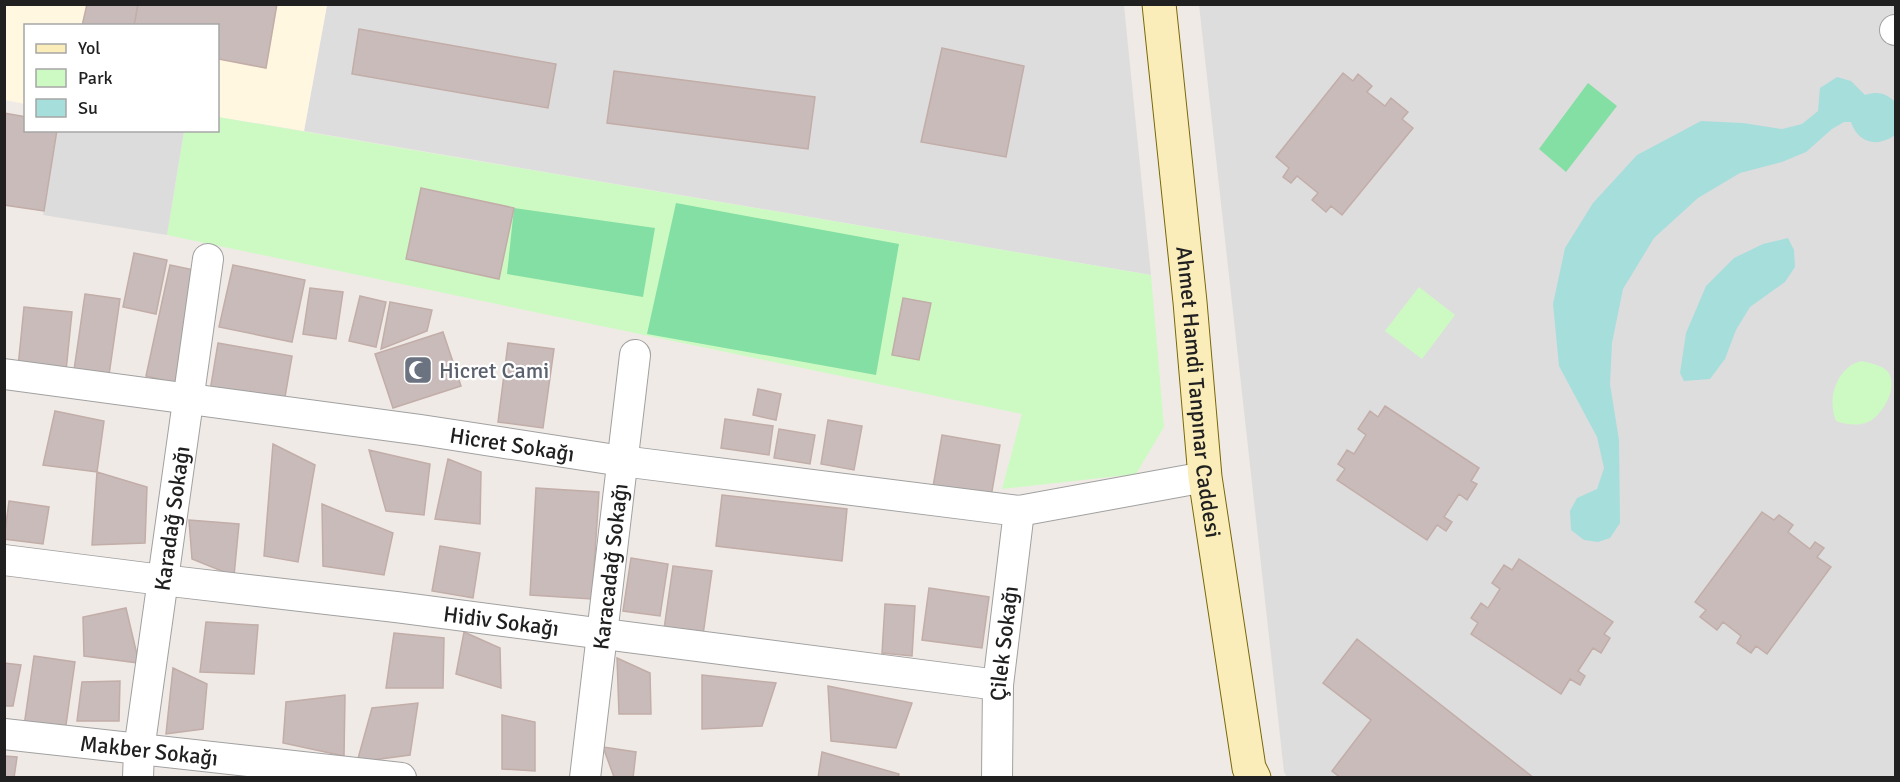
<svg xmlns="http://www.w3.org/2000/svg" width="1900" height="782" font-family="Signika,sans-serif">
<rect width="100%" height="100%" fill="#f0eae6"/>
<path fill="#dedddd" d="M327 5H1124L1151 275 304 131Z
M1199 5H1895V777H1287L1284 772Z"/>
<path fill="#fff7e0" d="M4 5H327L304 131 218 117V26H26L25 104 5 100Z"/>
<path fill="#cdfac3" d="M218 117 1151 275 1164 427 1136 474 1002 489 1022 414 167 235 184 131 218 130Z
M1419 287 1455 315 1422 359 1385 331Z
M1861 361C1870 363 1882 365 1888 372 1898 386 1885 410 1873 419 1863 427 1847 425 1836 421 1827 399 1836 368 1861 361Z"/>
<path fill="#84dfa4" d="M1588 83 1617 106 1566 172 1539 149Z
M676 203 899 244 876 375 647 334Z
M514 208 655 228 643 297 507 274Z"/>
<path fill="#dcdcdc" d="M56 131H184L167 235 43 215Z"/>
<path fill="#a6dedc" d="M1837 77 1851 81 1865 95C1878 91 1886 93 1895 102V135C1877 148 1858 143 1851 122H1844L1832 129 1806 152 1782 162 1740 173 1698 198 1654 238 1623 289 1612 343 1610 384 1619 440 1620 523 1610 538 1598 542 1584 540 1571 530 1570 511 1577 498 1597 489 1604 468 1597 437 1559 366 1553 304 1565 248 1593 203 1637 155 1701 121 1743 123 1782 129 1802 124 1818 111 1820 88Z
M1788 238 1794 250 1795 267 1785 282 1750 307 1736 330 1725 359 1710 379 1684 381 1680 373 1686 333 1706 286 1734 258 1763 244Z"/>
<path fill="#c8bbb9" stroke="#c2ada8" stroke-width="1.5" d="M87 4H138L134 26H82Z
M138 4H277L266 68 218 59V26H134Z
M359 29 556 64 548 108 352 74Z
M942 48 1024 66 1006 157 921 142Z
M614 71 815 97 808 149 607 123Z
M1343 73 1353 81 1358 74 1372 86 1367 92 1385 106 1391 98 1408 112 1402 119 1413 128 1342 215 1331 206 1326 212 1312 200 1318 193 1297 176 1291 183 1283 177 1289 168 1276 157Z
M4 113 26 117V130H57L44 211 4 205Z
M421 188 514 208 499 279 406 259Z
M134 253 167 260 156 314 123 307Z
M170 265 199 271 175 383 146 376Z
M233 265 305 280 292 342 219 327Z
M310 288 343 292 336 339 303 334Z
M85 294 120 299 109 375 74 370Z
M360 296 386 302 376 347 349 341Z
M903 298 931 303 919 360 892 355Z
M390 302 432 310 427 331 381 349Z
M24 307 72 312 66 371 18 367Z
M443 332 461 386 393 408 375 354Z
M218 343 292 356 284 403 210 391Z
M508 343 554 349 543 428 498 422Z
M758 389 781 394 776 420 753 415Z
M1385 406 1479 468 1471 481 1477 484 1467 500 1459 494 1444 517 1452 522 1446 531 1437 525 1427 540 1337 480 1345 469 1338 464 1347 450 1354 454 1366 435 1358 429 1370 411 1378 417Z
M55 411 104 421 97 472 43 465Z
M725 419 773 426 769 455 721 448Z
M828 420 862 426 854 470 821 464Z
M779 429 815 435 810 464 774 458Z
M942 435 1000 445 991 497 933 487Z
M273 444 315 465 298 562 264 556Z
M369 450 430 464 424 515 386 511Z
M448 459 481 472 480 524 435 519Z
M97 472 147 487 145 543 92 545Z
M536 488 599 492 592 599 530 595Z
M722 495 847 509 842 561 716 546Z
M9 501 49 507 43 544 4 539Z
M322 504 393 533 384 575 323 566Z
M1762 512 1774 520 1779 515 1793 525 1788 532 1810 549 1815 542 1824 548 1817 557 1831 567 1767 654 1756 646 1751 653 1737 643 1741 636 1723 622 1717 630 1700 617 1706 610 1695 602Z
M189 520 239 524 234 576 192 559Z
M440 546 480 553 473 598 432 591Z
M631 558 668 564 660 616 623 611Z
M1519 559 1613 622 1604 634 1610 638 1601 653 1593 648 1578 671 1585 676 1580 685 1570 679 1561 694 1471 634 1478 623 1471 618 1481 603 1488 608 1500 589 1492 583 1504 565 1512 570Z
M673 566 712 571 703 635 664 629Z
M929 588 989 597 982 648 922 640Z
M885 604 915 606 912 656 882 653Z
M126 608 139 663 84 656 83 617Z
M206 622 258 625 254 674 200 672Z
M464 632 500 648 501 688 456 674Z
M394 633 444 638 443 688H386Z
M1357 639 1534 778H1341L1332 771 1371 720 1323 683Z
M34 656 75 662 65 732 24 726Z
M617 658 650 673 651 714H619Z
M4 663 21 665 13 706H4Z
M173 668 207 684 203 729 166 734Z
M702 675 776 683 762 726 702 729Z
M120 681 119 721H77L82 682Z
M828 686 912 703 896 748 831 741Z
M345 695 344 756 283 743 286 702Z
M418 703 410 755 357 762 372 708Z
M502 715 535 722V771L502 769Z
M603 747 636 752 633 778 614 777Z
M822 752 899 774 898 778H818Z
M4 756 17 757 14 778H4Z"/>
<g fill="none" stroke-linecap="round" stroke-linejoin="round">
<g stroke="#a1a1a1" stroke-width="32">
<g id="street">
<path d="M1895 30H1896"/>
<path id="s1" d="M4 374 421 430 622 461 1019 511 1205 477"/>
<path id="s2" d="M4 560 162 580 396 607 998 685"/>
<path id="s3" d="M4 734 401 778"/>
<path id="s4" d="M138 778 139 750 208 259"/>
<path id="s5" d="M585 778 635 355"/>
<path id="s6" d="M997 778 998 685 1019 511"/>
</g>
</g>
<g stroke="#796705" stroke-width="35">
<g id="secondary">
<path id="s7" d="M1159 4 1190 302 1205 477 1249 768 1254 778"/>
</g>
</g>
<use href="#street" stroke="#fff" stroke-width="30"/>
<use href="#secondary" stroke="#faedba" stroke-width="33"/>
</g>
<defs>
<g id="mosque-square" transform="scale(1.5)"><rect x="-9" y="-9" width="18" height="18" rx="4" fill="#6b7280" stroke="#fff"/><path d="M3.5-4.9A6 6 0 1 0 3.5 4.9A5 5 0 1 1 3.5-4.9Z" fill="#fff"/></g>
</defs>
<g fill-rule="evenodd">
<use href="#mosque-square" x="418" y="370"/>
</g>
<g text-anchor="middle" stroke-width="4.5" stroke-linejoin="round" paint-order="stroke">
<g font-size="22" fill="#5b616d" stroke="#fff" text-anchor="start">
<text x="439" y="378">Hicret Cami</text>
</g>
<g font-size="22" fill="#202020" stroke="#fff">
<text dy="8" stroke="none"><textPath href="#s7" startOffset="390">Ahmet Hamdi Tanpınar Caddesi</textPath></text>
<text dy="8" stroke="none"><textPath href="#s1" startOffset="513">Hicret Sokağı</textPath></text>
<text dy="8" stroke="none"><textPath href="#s4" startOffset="262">Karadağ Sokağı</textPath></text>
<text dy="8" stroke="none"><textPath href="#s5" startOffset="213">Karacadağ Sokağı</textPath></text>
<text dy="8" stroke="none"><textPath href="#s2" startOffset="501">Hidiv Sokağı</textPath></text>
<text dy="8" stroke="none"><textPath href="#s6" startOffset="135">Çilek Sokağı</textPath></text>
<text dy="8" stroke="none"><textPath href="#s3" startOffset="146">Makber Sokağı</textPath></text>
</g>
</g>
<rect width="1900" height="782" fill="none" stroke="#202020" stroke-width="12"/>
<rect x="24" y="24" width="195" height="108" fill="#ffffff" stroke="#a6a6a6" stroke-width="1.5"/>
<rect x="36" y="44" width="30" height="9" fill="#faedba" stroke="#a6a6a6" stroke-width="1.5"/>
<text x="78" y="54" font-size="18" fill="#202020">Yol</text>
<rect x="36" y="69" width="30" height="18" fill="#cdfac3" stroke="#a6a6a6" stroke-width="1.5"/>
<text x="78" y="84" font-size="18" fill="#202020">Park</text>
<rect x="36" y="99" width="30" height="18" fill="#a6dedc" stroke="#a6a6a6" stroke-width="1.5"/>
<text x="78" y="114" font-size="18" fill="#202020">Su</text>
</svg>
